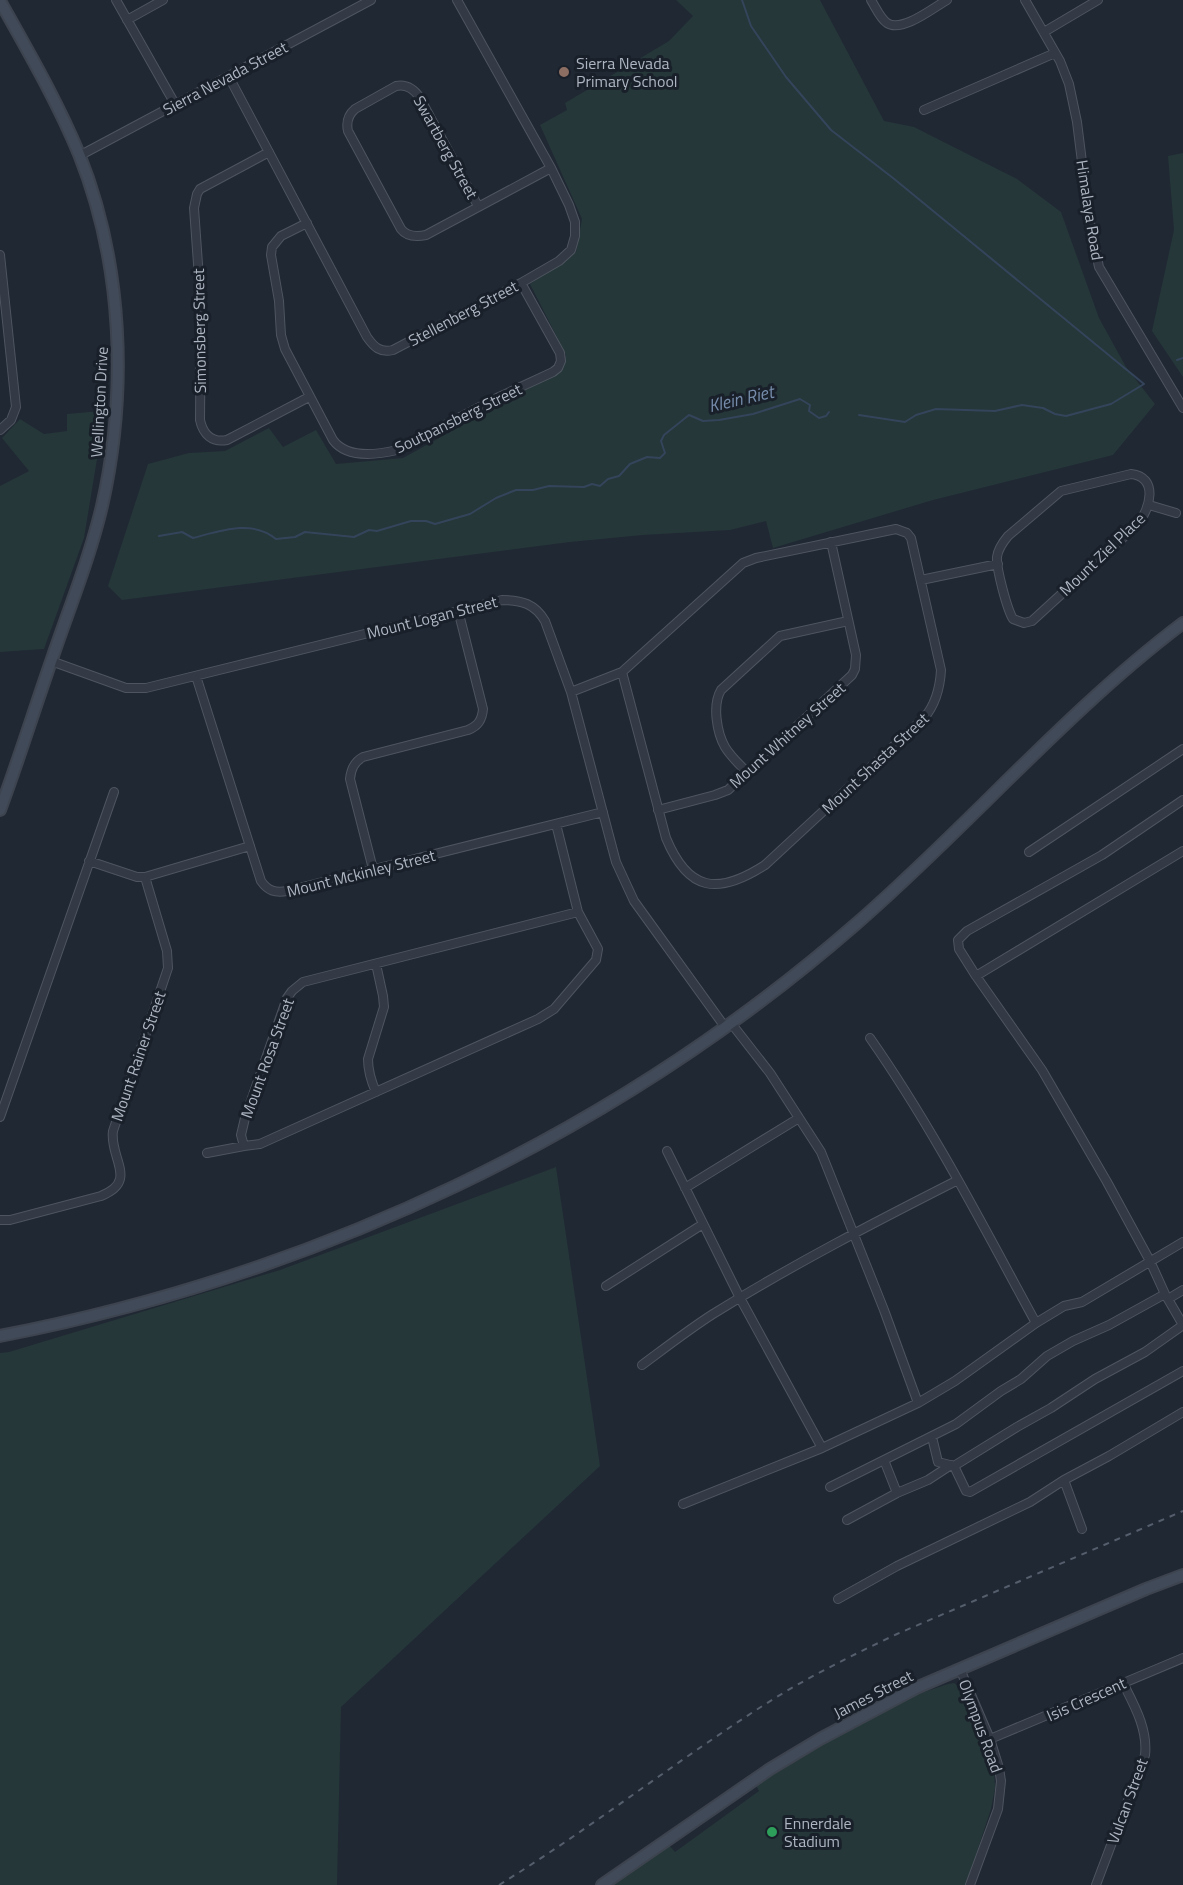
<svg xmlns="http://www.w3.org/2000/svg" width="1183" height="1885" font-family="'Titillium Web',sans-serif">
<rect width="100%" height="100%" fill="#202834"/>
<path fill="#253738" d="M676 0H820L884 121 914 127 1017 179 1061 212 1099 318 1126 367 1155 404 1113 455 933 500 773 548 766 521 730 530 643 535 570 542 122 600 108 586 148 464 189 453 225 451 269 428 283 447 316 430 336 464 403 458 560 371 566 355 530 284 576 252 582 219 540 125 567 110 565 103 669 41 693 16Z
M1183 153V377L1152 331 1174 230 1168 156Z
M100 411V441L84 538 44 649 0 652V486L29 471 2 438 20 419 44 434 67 431V414Z
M556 1167 600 1466 341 1707 337 1885H0V1353L9 1352 280 1270Z
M954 1683 961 1688 994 1768 995 1788 991 1809 966 1885H609L669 1845 675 1852 759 1791 756 1785 798 1758 884 1710 915 1695 948 1684Z"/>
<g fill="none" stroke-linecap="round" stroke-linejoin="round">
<path stroke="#34445b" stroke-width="2" d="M742 0 751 26 786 77 831 130 893 178 1144 384 1111 404 1066 416 1055 414 1043 408 1022 405 995 411 936 409 916 415 905 422 859 415
M1177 360 1183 358
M159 536 182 532 193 538C220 531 252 519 276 539L295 537 305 532 354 537 369 530 377 531 411 521H426L435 524 470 514 496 498 516 490H533L549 486 584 487 592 484 600 486 608 479 619 476 630 464 647 457 660 458 665 453 661 441 664 435 689 415 703 421 719 420 753 414 800 399 810 405 809 411 819 418 826 416 829 412"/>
<g stroke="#4e5560" stroke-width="10">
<path id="street" d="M116 0 175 104
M871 0C876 8 880 18 887 23 902 33 933 8 947 0
M1025 0 1060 61 1069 84 1077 122 1089 218 1099 267 1183 408
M127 20 163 0
M1044 32 1098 0
M229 77 367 337C374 347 380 353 393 350L521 283 559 261 571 250 575 236V222L569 205 551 168 457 0
M924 110 1055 53
M269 152 200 189 197 194 194 208 201 306 200 420C203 434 212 443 227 440L309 397
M79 156 371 0
M478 206 420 98C414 89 407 84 396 86L355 109C348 115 346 122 348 131L401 229C407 237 416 237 426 235L551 168
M307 223 281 236 272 247 271 255 279 301 281 335 285 349 333 440C347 459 376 455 397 450L499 397 553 372 558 368 561 361 560 353 521 283
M0 255 16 407 11 420 0 430
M1131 474C1159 477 1150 509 1138 524L1032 621 1024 623 1013 619C1007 609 996 568 997 557 998 549 1003 542 1008 536L1061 491Z
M1149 505 1176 513
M921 580 998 564
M51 661 126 688H146L502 600C522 600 535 604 545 621L571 692 616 862 634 901 725 1027
M196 676 261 881C268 891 275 893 287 891L603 812
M571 692 622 672 666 838C688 891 717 896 765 865L924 718C936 704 940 688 941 670L911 538 907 533 896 529 756 558 743 563 622 672
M748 773C740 765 731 757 725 747 717 733 712 705 721 690L780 636 848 621
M1183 800 1102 855 967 931 958 940 959 949 976 976 1042 1070 1107 1182 1150 1261 1165 1294 1183 1325
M658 810 715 795 728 790 852 675 855 669 856 655 831 542
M556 824 578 912 598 949 596 960 554 1009 538 1019 260 1144 244 1146 241 1135 245 1118 287 998 292 991 303 982 578 912
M1029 852 1183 749
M89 861 137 877H145L250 846
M373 869 350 779C351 769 354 762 363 757L468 730C478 726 482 720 483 709L458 610
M376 964 383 996 384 1007 368 1059C368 1071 371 1081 376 1092
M976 976 1183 851
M731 1023 770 1073 821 1152 884 1310 918 1403
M870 1038C933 1128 983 1226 1036 1323
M0 1117 114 792
M667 1151 740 1298 822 1448
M207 1153 244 1146
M685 1188 799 1118
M0 1220H10L101 1196C139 1181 109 1158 113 1131L168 968 167 951 145 877
M606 1286 703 1224
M1168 1299 1183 1290
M642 1365C665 1348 688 1330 713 1314 792 1265 875 1222 958 1180
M932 1437 938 1462 954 1466 966 1491 970 1492 1183 1371
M884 1460 897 1493
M954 1466 1017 1427 1051 1408 1095 1379 1145 1352 1183 1325
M1064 1480 1082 1529
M830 1487 956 1424 1001 1391 1021 1379 1047 1356 1073 1341 1109 1325 1165 1294
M683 1504 822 1448 918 1403 955 1381 1036 1323 1064 1306 1082 1302 1183 1242
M847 1520 897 1493 928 1480 951 1465
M838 1599 897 1566 1030 1502 1064 1480 1109 1456 1183 1412
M960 1669 990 1739 999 1768 1001 1781 998 1809 970 1885
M990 1739 1183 1658
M1096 1885 1145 1755C1148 1729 1134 1705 1123 1683"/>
</g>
<g stroke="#3d444f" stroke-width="14">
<path id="secondary" d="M0 1C28 51 57 101 79 154 123 264 128 391 102 506 90 557 70 606 53 656 35 707 19 759 0 810
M0 1336C314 1275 614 1135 856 924 968 827 1065 712 1183 623
M602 1885 770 1769 820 1739 916 1688 1146 1589 1183 1575"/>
</g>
<use href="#street" stroke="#333a45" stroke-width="8"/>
<use href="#secondary" stroke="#414a58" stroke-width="10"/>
<path stroke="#555e6c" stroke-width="2" stroke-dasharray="6 6" stroke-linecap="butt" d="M499 1885C593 1827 681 1757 775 1698 814 1674 855 1654 897 1634L1183 1511"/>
</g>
<circle fill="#8d6e63" stroke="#19202a" stroke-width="2" cx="564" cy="72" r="6"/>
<circle fill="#2e9e5b" stroke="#19202a" stroke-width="2" cx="772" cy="1832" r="6"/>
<g text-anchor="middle" stroke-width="6" stroke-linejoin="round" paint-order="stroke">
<g font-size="16" fill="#adb5c2" stroke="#19202a" text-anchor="start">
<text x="576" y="69">Sierra Nevada<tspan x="576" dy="18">Primary School</tspan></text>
<text x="784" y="1829">Ennerdale<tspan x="784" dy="18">Stadium</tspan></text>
</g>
<g font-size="16" fill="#adb5c2" stroke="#19202a">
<text transform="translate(225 78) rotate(-28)" y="6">Sierra Nevada Street</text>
<text transform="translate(446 147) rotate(61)" y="6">Swartberg Street</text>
<text transform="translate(1090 210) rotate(81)" y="6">Himalaya Road</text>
<text transform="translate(463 313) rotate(-28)" y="6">Stellenberg Street</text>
<text transform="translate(199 331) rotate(-91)" y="6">Simonsberg Street</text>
<text transform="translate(99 402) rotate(-87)" y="6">Wellington Drive</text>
<text transform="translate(458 418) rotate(-26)" y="6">Soutpansberg Street</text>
<text transform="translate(1102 554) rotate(-44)" y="6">Mount Ziel Place</text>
<text transform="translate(432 617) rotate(-14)" y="6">Mount Logan Street</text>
<text transform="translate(787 735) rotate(-42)" y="6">Mount Whitney Street</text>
<text transform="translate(875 763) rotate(-43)" y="6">Mount Shasta Street</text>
<text transform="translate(361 873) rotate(-14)" y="6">Mount Mckinley Street</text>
<text transform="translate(138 1056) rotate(-71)" y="6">Mount Rainer Street</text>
<text transform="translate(267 1058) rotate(-70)" y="6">Mount Rosa Street</text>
<text transform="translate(873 1694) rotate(-27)" y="6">James Street</text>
<text transform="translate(1086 1699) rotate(-24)" y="6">Isis Crescent</text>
<text transform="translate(981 1726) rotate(70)" y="6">Olympus Road</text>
<text transform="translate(1127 1801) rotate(-70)" y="6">Vulcan Street</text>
</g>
<g font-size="18" font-style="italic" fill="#768caa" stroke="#19202a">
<text transform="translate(741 399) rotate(-13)" y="6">Klein Riet</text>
</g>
</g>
</svg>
